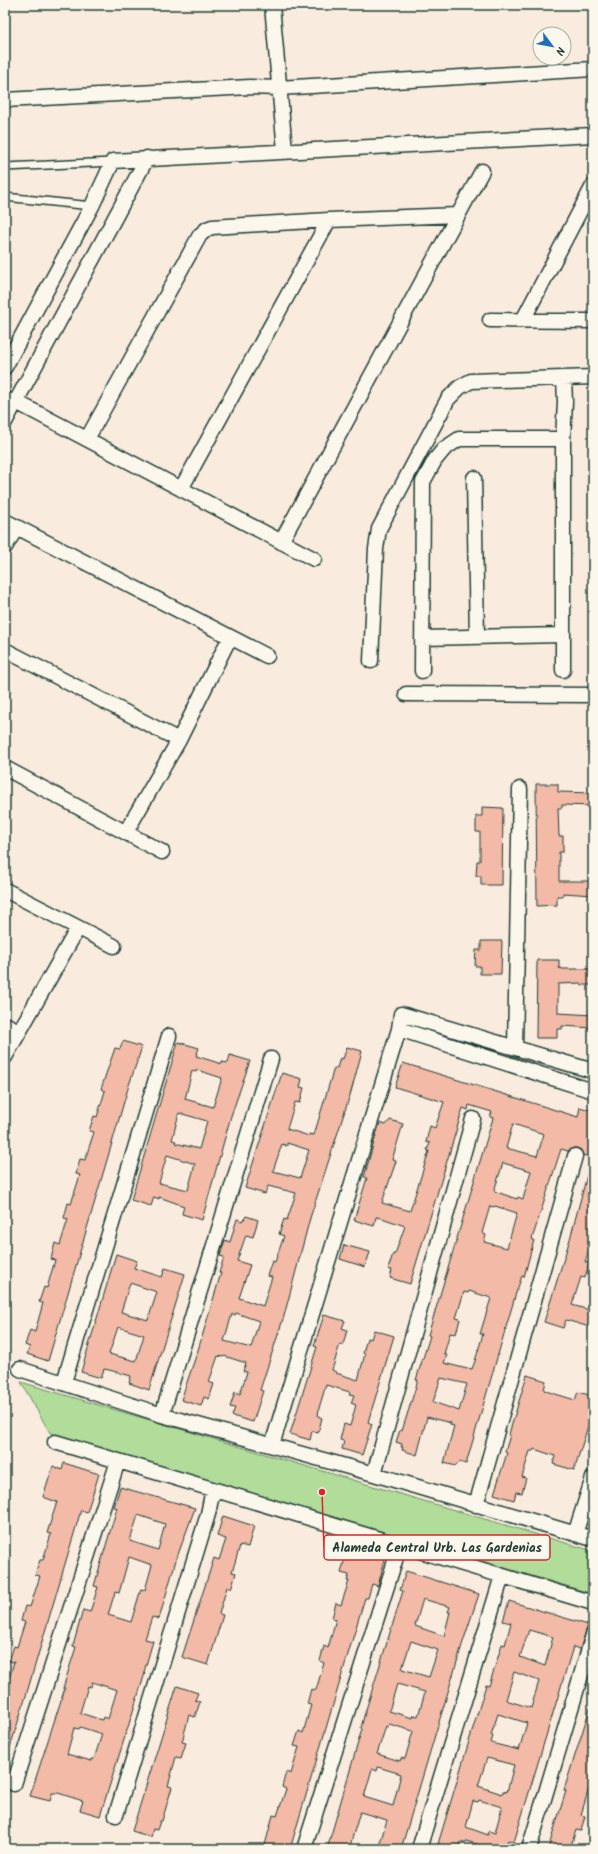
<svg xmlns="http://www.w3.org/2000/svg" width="598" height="1854" font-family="Kalam,sans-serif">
<rect width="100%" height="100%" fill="#f9ebde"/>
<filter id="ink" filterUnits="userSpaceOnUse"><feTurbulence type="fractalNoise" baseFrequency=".025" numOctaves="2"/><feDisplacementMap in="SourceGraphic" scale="8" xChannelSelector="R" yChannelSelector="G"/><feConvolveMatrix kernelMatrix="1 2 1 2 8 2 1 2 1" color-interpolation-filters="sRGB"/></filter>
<g filter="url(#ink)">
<path fill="#b1dc99" stroke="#688c66" d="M21 1382 593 1551V1594L50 1433Z"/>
<path fill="#f2baa7" stroke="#1f3d34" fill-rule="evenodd" d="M536 784H558V792L593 793V806L562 805V808H558L559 836H563V852H559V881H593V895L563 893V896H557V905L537 906Z
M482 807 503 808 502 885H481V876H476L477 861H480V832H476V816H482Z
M481 941H502L501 974H480V966H475L476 950H481Z
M537 960H559V968L563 969H593V985H581V983L558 984V1013L593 1015V1028L562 1026V1029H557V1038H536Z
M123 1041 142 1047 129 1085 48 1361 27 1354 30 1347 25 1345 30 1330 35 1332 43 1303 39 1302 44 1287 47 1288 55 1260 51 1259 55 1243 60 1245 68 1219 64 1218 68 1203 71 1204 80 1175 76 1174 80 1159 85 1160 94 1132 89 1131 94 1116 97 1117 105 1091 101 1089 106 1074 115 1048 120 1049Z
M178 1042 199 1048 196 1056 222 1064V1062L228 1063 230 1055 250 1061 231 1116 202 1220 182 1214 184 1206 159 1197V1199L154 1197 151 1206 131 1200ZM197 1070 222 1078 213 1107 185 1099 192 1071 196 1072ZM179 1113 207 1121 199 1149 175 1143 176 1141 172 1140ZM167 1155 195 1164 188 1190 159 1183Z
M347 1047 362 1051 351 1092 310 1218 284 1316 260 1390 263 1391 253 1422 232 1416 235 1408 230 1407 235 1392 240 1394 247 1372 243 1371 246 1363 224 1356 223 1357 218 1356 209 1382 214 1384 209 1399 204 1397 201 1406 181 1400 199 1347 221 1273H219L224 1257 220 1256 225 1240 230 1242 237 1219 243 1221 246 1216 258 1220 253 1237 246 1235 237 1261 250 1265 239 1298 263 1306 272 1277 267 1276 272 1261 275 1262 284 1236 279 1234 284 1219 287 1220 296 1193 268 1186 265 1194 245 1188 282 1073 302 1079 300 1087 304 1088 300 1103 295 1102 287 1129 309 1136V1134L314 1135 334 1068H337L340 1058 343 1059ZM287 1143 309 1150 300 1178 273 1171 282 1144 287 1146ZM236 1313 259 1321 251 1348 224 1341 232 1314 235 1315Z
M403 1063 578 1117 580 1107 593 1111V1158L583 1155 581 1150 577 1148H573L568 1151 561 1149 532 1239 534 1240 524 1277 522 1276 516 1293 466 1464 459 1462 456 1466 444 1463 454 1426 450 1425 451 1423 427 1417 417 1455 402 1450 403 1447H401L402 1444 396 1442 400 1430 402 1431 418 1380H416L430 1336 428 1335 493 1118 490 1117 492 1112 469 1105 468 1110 463 1108 410 1284 390 1278 392 1270 388 1269 393 1254H395L405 1226 382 1218 376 1217 374 1226 354 1220 367 1178 364 1177 376 1135 380 1123 386 1125 390 1120 403 1124 392 1160 396 1161 382 1203 410 1211 429 1151 427 1150 430 1143 426 1142 430 1126 435 1128 444 1102 395 1087ZM513 1124 544 1134 537 1156 506 1148ZM503 1163 531 1171 523 1199 518 1197 517 1199 494 1191ZM490 1206 494 1207 495 1206 517 1213 507 1248 484 1242 486 1235 482 1233ZM469 1291 491 1298 480 1334H483L475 1361 472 1369 467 1368V1369L444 1363 447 1355 444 1354 450 1333 456 1334 460 1319 456 1318 464 1292 468 1293ZM441 1378 467 1384 459 1411 433 1402Z
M590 1164H593V1237L585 1262 589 1263 585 1278 581 1277 572 1305 593 1311V1328L566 1320 563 1328 544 1322 570 1239Z
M344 1245 370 1252 365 1267 340 1259Z
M116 1254 137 1261 134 1268 162 1277 165 1268 185 1274 149 1390 129 1383 131 1376 109 1370 104 1369 101 1378 81 1372ZM130 1283 157 1292 148 1320 121 1312ZM118 1327 144 1335 136 1361 109 1354Z
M324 1315 345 1321 342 1328 347 1330 343 1345 340 1344 332 1370 336 1372V1373L358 1380 365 1354 363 1353 367 1338 371 1339 374 1330 394 1336 368 1422 372 1424 362 1455 342 1449 344 1441 340 1440 344 1424 350 1426 356 1405 351 1403 354 1395 349 1394 350 1392 326 1385 319 1408 318 1416 322 1418 318 1433 312 1431 310 1440 290 1434 317 1347 314 1346Z
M527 1375 546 1381 544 1390 549 1392 575 1400 578 1392 593 1396V1411L574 1470 553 1464 555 1456 534 1449 533 1451H530L522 1477 526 1478 522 1493 516 1492 514 1500 494 1494 507 1453 505 1452 510 1435 509 1434Z
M64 1463 99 1474 87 1512 81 1510 25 1699 8 1754H5V1692L14 1662 9 1661 14 1646 17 1647 25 1622 21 1621 25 1606 30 1607 40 1576 35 1575 40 1560H43L51 1534 47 1533 57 1502 43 1497 53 1466 62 1470Z
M120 1487 195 1508 176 1560 159 1619 152 1617 145 1639 153 1641 144 1672 145 1673 100 1816 80 1810 83 1801 58 1793H52L50 1801 30 1796 65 1688H63L76 1647 73 1646 83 1610 90 1612 98 1587 94 1586 117 1508 114 1507ZM138 1515 165 1524 158 1550 130 1541ZM129 1557 152 1565 145 1590 141 1589 131 1622 108 1615 115 1592 119 1593ZM92 1682 117 1690 108 1719 103 1717 102 1720 80 1713 88 1686 91 1687ZM80 1727 102 1734 94 1759H91V1761L67 1754 74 1728 79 1729Z
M223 1516 254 1526 248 1547 240 1545 239 1549 232 1572 236 1573 231 1589 227 1587 219 1614 223 1615 208 1665 182 1657 214 1558 219 1560 226 1539 217 1536Z
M365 1549 386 1555 378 1586 372 1584 368 1598H365L360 1614 290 1849H264L273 1815 277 1816 286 1789 282 1787 286 1772 291 1774 299 1747 294 1746 299 1731 303 1733 311 1705 307 1704 311 1689 316 1690 324 1663 320 1661 324 1646 328 1648 336 1619 332 1618 336 1603 341 1605 349 1581H347L349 1575 341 1573 346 1554 363 1558Z
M406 1571 479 1594 462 1645 401 1849H378L387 1820 360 1812 349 1849H327L362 1729 361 1728 364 1716 403 1591 400 1590ZM423 1599 450 1607 448 1612H450L444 1636 415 1626ZM411 1641 438 1650 429 1677 402 1669ZM397 1684 425 1692 418 1716 414 1715 413 1718 389 1711ZM389 1724 413 1731 405 1759 401 1758 400 1761 377 1754 386 1726 388 1727ZM378 1767 401 1774 393 1806 364 1797 372 1769 377 1771Z
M509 1601 588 1625 580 1649 573 1647 514 1842 508 1840 505 1849H494L466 1841 465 1843 460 1842 458 1849H453L438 1844 486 1685 489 1686 502 1644 505 1645 511 1623 503 1621ZM529 1630 553 1637 545 1666 520 1657ZM514 1672 539 1681 531 1708 506 1700ZM498 1714 527 1723 519 1750 491 1743 493 1736 491 1735ZM487 1758 514 1765 507 1792 503 1791 502 1794 478 1786ZM479 1800 502 1807 495 1833 489 1831 488 1835 466 1827 473 1801 478 1802Z
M177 1686 198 1693 195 1700 200 1702 195 1717 189 1715 182 1742 186 1743 181 1758 176 1757 168 1786 172 1787 162 1821H160L157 1830 153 1829 151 1837 132 1831Z
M590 1708H593V1789L589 1788 581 1815 585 1816 581 1831 576 1830 570 1849H548L566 1791 564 1790Z"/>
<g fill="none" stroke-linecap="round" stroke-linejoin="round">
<g stroke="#1f3d34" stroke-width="10">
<path id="service" d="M5 167 113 162
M5 197 92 206"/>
</g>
<g stroke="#1f3d34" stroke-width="17">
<path id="minor" d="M272 5 285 151
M5 100 250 87 278 88 593 69
M490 320 593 321
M523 320 593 186
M5 367 92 206 113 161 593 135
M5 399 22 405 314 559
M5 422 147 158
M87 439 200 235 207 229 212 227 329 220 458 215
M474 478 477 637
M181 489 329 220
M5 521 267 656
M281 542 482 171
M5 547 17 527
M422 638 563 635
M5 650 179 740
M371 661 376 549 379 529 448 399 460 387 471 381 593 377
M563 670V439L565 402 564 378
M422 671 423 482 435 460 444 449 459 439H563
M406 694 593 695
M5 768 162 852
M126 832 179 740 230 637
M5 890 114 946
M5 1024 19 1031
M399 1029 593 1091
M515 1048 520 789
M5 1057 78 928
M20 1369 162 1415 374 1474 593 1539
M64 1382 169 1036
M162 1415 271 1059
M55 1442 593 1603
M272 1445 399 1029 401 1014 593 1071
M374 1474 473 1119
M476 1505 575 1156
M575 1534 593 1478
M14 1784 118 1461
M116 1815 208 1514 213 1489
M304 1849 400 1545
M419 1849 502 1576
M529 1849 593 1635"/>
</g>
<use href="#service" stroke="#fbf7ec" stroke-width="7"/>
<use href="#minor" stroke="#fbf7ec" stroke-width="14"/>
</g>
</g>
<path fill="none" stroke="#d62828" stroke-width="1.5" d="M322 1492L324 1547"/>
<circle fill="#d62828" stroke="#fbf7ec" stroke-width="1.5" cx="322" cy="1492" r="4"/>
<rect fill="#fbf7ec" stroke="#d62828" stroke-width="1.5" x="324" y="1535" width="226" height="25" rx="4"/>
<g font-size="13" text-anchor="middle" font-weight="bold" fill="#1f3d34">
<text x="437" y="1552">Alameda Central Urb. Las Gardenias</text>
</g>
<rect width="598" height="1854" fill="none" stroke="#fbf7ec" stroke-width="20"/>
<rect x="10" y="10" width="578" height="1834" fill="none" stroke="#1f3d34" stroke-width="1.5" filter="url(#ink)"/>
<g transform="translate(552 46) rotate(122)"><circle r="19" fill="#fbf7ec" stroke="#a3ada2"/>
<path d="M0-3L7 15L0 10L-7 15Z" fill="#1f6fb2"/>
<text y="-6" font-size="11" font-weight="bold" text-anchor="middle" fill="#1f3d34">N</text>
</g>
</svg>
